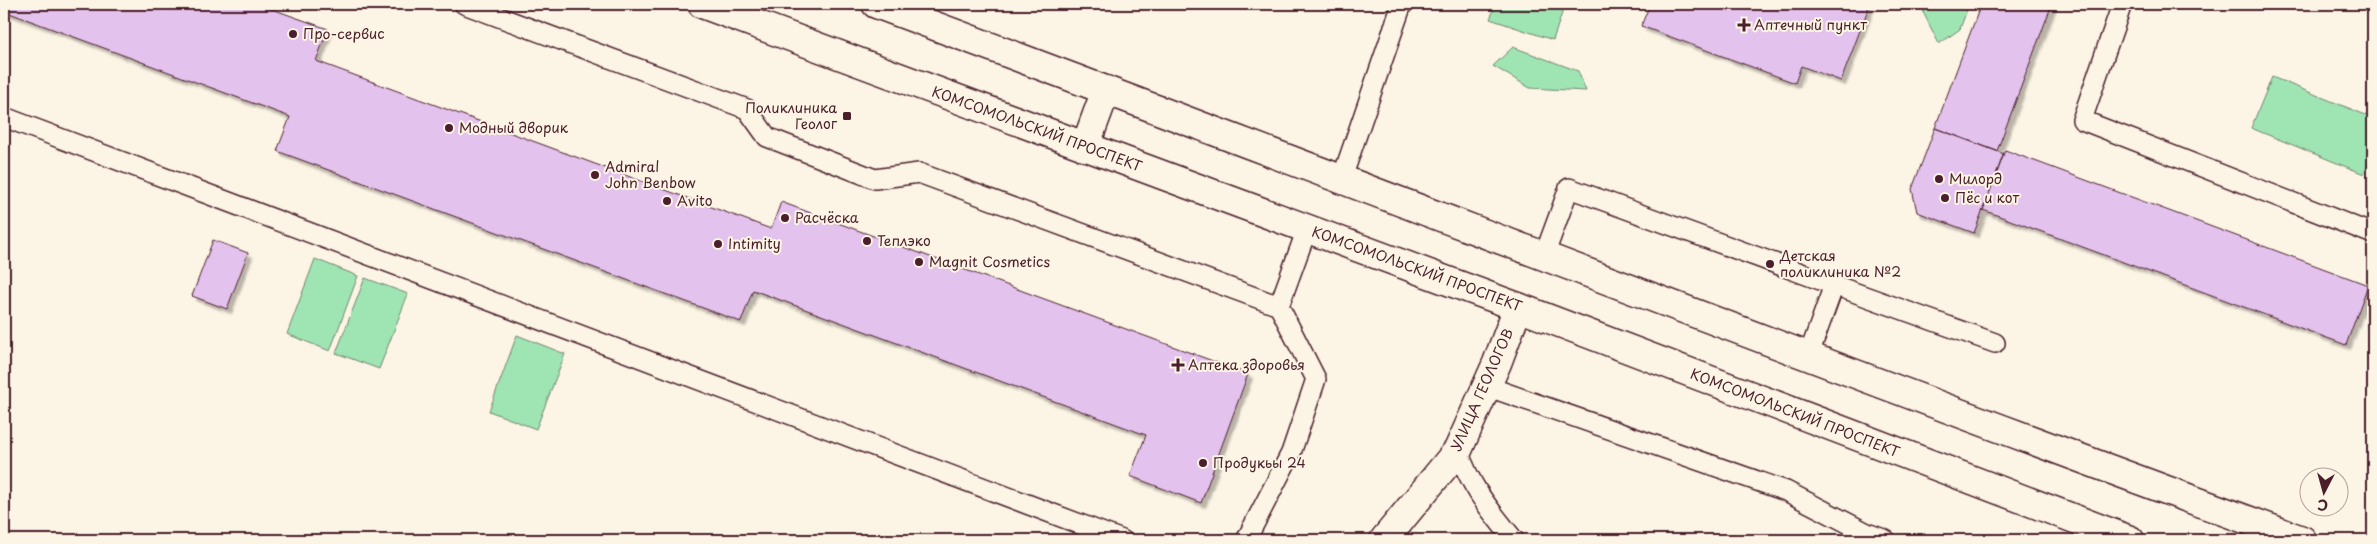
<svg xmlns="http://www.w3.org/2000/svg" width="2377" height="544" font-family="'Playpen Sans',sans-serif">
<defs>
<filter id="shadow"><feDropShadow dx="4.5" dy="4.5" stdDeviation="1" flood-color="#0004"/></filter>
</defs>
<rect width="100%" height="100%" fill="#fcf5e5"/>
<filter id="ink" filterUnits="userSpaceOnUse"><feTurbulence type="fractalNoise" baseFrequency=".02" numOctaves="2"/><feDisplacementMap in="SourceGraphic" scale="10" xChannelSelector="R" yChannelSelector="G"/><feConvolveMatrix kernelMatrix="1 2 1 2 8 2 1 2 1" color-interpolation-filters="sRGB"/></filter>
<g filter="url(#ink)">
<path fill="#9ee5b3" stroke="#74826f" d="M1496 4H1565L1553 40 1490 19Z
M1931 4H1969L1960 29 1939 44 1923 12Z
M1513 47 1578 71 1586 91 1530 88 1493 66Z
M2272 77 2373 118V151L2364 174 2251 128Z
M315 259 358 276 330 351 287 334Z
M365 278 408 294 379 369 336 353Z
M517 335 565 354 536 429 489 411Z"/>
<path fill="#e4c2ee" stroke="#4a1f2b" filter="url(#shadow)" d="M4 4H258L328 29 316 61 771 229 781 202 1248 374 1201 503 1130 476 1146 435 753 290 741 322 277 151 290 117 4 11Z
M1650 4H1870L1841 81 1801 66 1795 83 1641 26Z
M1981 4H2052L1997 151 1935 128Z
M1935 128 2004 154 1974 233 1917 212 1912 189Z
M2005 150 2368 285 2346 345 1983 210Z
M213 240 248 253 227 309 192 296Z"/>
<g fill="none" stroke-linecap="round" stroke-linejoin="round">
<g stroke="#4a1f2b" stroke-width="22">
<path id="service" d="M464 4 747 109 767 137 875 179 919 173 1279 306
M2122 4 2082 120 2373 234
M4 117 1122 540
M1342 178 1402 4
M1544 256 1569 188 1834 285 1808 357
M1834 285 1995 343
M1486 386 1786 491 1867 533 1886 540
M1458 450C1471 488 1489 509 1514 540
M1246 540 1291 453 1316 379 1279 306 1307 229"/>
</g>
<g stroke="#4a1f2b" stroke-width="31">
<path id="minor" d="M1384 540 1458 450 1497 363 1518 307"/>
</g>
<g stroke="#4a1f2b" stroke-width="31">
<path id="secondary" d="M702 4 1518 307 2130 540
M876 4C1352 181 1825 366 2302 540
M1085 147 1106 90"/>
</g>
<use href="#service" stroke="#fcf5e5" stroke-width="19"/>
<use href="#minor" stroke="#fcf5e5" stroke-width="28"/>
<use href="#secondary" stroke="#fcf5e5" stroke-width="28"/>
</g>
</g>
<g fill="#4a1f2b" stroke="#fcf5e5" stroke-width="2">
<path d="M1741.5 17.5h5v5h5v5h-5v5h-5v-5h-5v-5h5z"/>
<circle cx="293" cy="34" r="5"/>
<rect x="842" y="111" width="10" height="10" rx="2.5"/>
<circle cx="449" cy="128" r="5"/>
<circle cx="595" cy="175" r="5"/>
<circle cx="1939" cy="179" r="5"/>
<circle cx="1945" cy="198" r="5"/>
<circle cx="667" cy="201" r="5"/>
<circle cx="785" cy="218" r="5"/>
<circle cx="867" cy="241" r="5"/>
<circle cx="718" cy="244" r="5"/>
<circle cx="919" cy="262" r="5"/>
<circle cx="1770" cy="264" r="5"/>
<path d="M1175.5 357.5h5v5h5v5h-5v5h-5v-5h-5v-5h5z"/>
<circle cx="1203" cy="463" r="5"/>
</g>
<g text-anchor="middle" stroke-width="4" stroke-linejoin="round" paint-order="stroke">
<g font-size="14" fill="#4a1f2b" stroke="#fcf5e5" text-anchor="start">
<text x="1754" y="30">Аптечный пункт</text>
<text x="303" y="39">Про-сервис</text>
<text x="837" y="113" text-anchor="end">Поликлиника<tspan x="837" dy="16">Геолог</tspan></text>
<text x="459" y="133">Модный дворик</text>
<text x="605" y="172">Admiral<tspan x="605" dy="16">John Benbow</tspan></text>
<text x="1949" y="184">Милорд</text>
<text x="1955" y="203">Пёс и кот</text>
<text x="677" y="206">Avito</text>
<text x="795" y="223">Расчёска</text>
<text x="877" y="246">Теплэко</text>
<text x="728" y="249">Intimity</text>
<text x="1780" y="261">Детская<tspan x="1780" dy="16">поликлиника №2</tspan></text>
<text x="929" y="267">Magnit Cosmetics</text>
<text x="1188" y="370">Аптека здоровья</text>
<text x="1213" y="468">Продукьы 24</text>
</g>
<g font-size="14" fill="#4a1f2b" stroke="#fcf5e5">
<text transform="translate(1037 129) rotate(20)" y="5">КОМСОМОЛЬСКИЙ ПРОСПЕКТ</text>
<text transform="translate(1417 269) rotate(20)" y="5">КОМСОМОЛЬСКИЙ ПРОСПЕКТ</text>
<text transform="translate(1482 390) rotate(-66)" y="5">УЛИЦА ГЕОЛОГОВ</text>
<text transform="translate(1795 413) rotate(21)" y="5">КОМСОМОЛЬСКИЙ ПРОСПЕКТ</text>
</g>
</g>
<rect width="2377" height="544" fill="none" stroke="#fcf5e5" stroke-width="20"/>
<rect x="10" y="10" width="2357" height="524" fill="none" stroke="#4a1f2b" stroke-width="2" filter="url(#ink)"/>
<g transform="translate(2324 492) rotate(186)"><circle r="24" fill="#fcf5e5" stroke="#b59f9b"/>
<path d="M0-4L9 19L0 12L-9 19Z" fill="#4a1f2b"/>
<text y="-8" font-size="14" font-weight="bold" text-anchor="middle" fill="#4a1f2b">С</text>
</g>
</svg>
